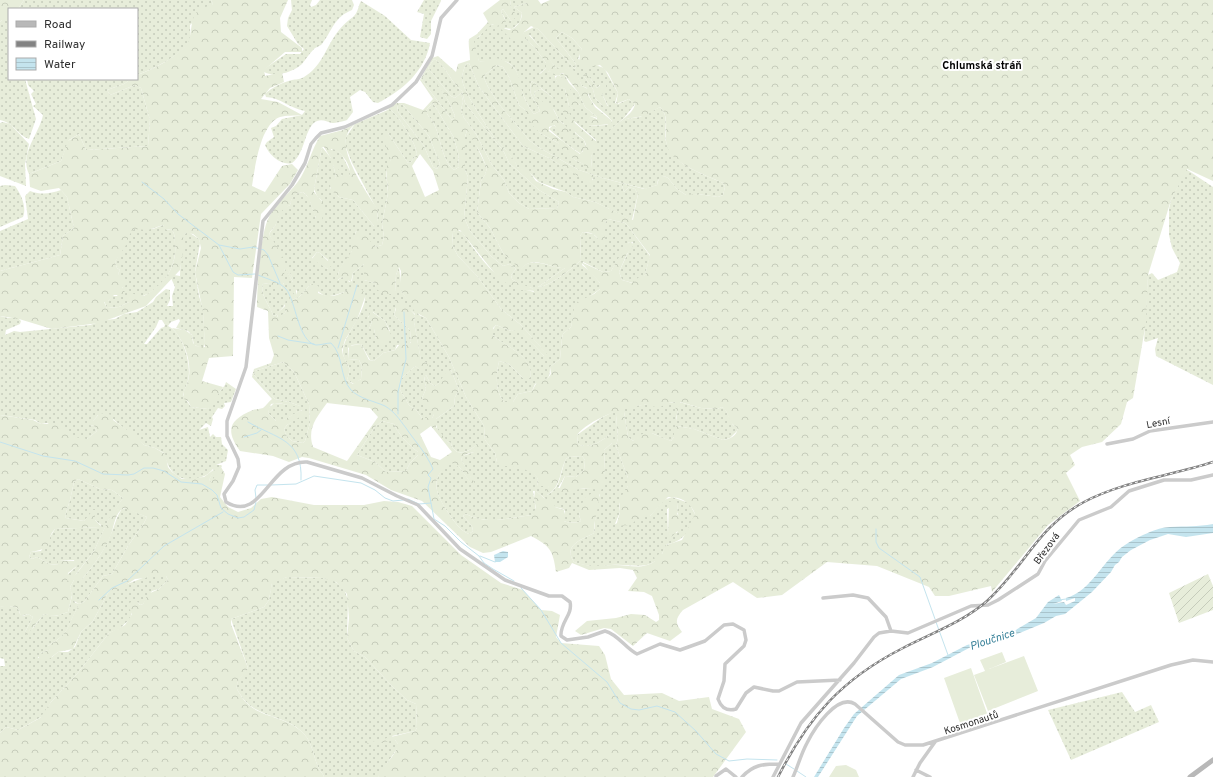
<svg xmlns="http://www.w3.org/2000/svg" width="1213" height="777" font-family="Overpass,sans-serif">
<defs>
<pattern id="grass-dots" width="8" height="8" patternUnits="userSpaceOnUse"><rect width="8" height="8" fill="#e7edda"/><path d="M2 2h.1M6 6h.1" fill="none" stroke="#c6ccbb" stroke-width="1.8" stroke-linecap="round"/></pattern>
<pattern id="forest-crowns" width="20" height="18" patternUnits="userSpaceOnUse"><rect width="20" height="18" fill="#e7edda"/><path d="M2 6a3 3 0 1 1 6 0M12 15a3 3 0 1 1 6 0" fill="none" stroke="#c6ccbb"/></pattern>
<pattern id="garden-furrows" width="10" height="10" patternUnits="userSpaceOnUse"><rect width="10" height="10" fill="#e7edda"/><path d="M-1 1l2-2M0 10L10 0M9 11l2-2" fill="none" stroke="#c6ccbb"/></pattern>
<pattern id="water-rules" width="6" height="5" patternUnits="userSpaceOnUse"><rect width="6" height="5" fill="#c4e4ee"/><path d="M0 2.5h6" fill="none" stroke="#a9c4cc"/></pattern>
</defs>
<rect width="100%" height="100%" fill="#fff"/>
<path fill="url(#grass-dots)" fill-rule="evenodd" d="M24 0H211L213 4 190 25C190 30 191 37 189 41 183 55 151 70 137 75V9H18Z
M291 0H312L310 5 311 7 316 5 320 0H352L354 5 352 10C334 17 332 31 322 44 319 47 316 47 314 49 309 54 306 59 302 64 294 72 274 78 264 72V69L286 54H300L304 49 298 44 287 26 288 18 292 10Z
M424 0H441V1L431 21V34L427 39 420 37 424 14 417 12Z
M511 0H527V3L514 7 522 13 520 22 512 29 504 28 511 39H521L524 32 534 27 538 29 575 69 576 64 556 38 562 32 572 38 582 49 578 59 604 68 618 93 615 103 618 104 629 99 635 104 624 118 611 129 626 119 640 117 660 107C671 118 662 132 667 145 675 166 704 174 723 183L725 187 723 195 718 197 698 194 690 196 686 195 677 189 668 178 664 176 658 180 657 185 645 189 603 178 579 170 538 147 529 140 499 104 488 87 484 78 485 75 497 65 503 67 509 77 519 105 525 110 540 133 558 143 575 160 592 168 591 157 596 140 574 121 575 133 584 140 586 147H584L581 154 565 143 549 129 553 125 558 128 564 124 559 120 554 110 535 97 534 92 541 89 556 100 532 81C526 94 536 100 540 111L534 114C528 107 524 97 521 89 518 79 519 68 507 62 496 58 488 63 479 61L473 44 474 39 479 37 489 24 496 25 505 19 501 11 503 9 511 21 515 16 510 5ZM530 35 556 68 567 67 575 72 582 86 587 88C590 107 602 108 612 121L607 125 588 126 590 116 598 118 585 107 578 92 569 83 564 74 550 71 539 74 546 68V63L535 48 526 39 527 36ZM559 75C571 84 572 100 580 105L573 108 569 106 565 89 561 87 555 78V76ZM583 75 590 78 597 88 600 85 602 94 608 106 602 105 595 98 593 89Z
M361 1 385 16 411 40 430 43C425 71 403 90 378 103L373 102 365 92 360 90 350 97 353 112 347 120C344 121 336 123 332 123 327 122 323 119 317 121 304 127 306 153 292 163 281 166 269 155 265 145L267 142 274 137 271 128 276 126 282 119 302 115 305 111C291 109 281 98 266 97L265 94C271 88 283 82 292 80 296 79 299 80 304 77 321 67 325 50 336 34 341 27 346 22 353 17 358 13 358 6 361 1Z
M2 20H9V79H25L36 119 29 139C16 134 16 124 0 120V22Z
M434 59C446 65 451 83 462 91L465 103 504 152 509 163 539 190 559 202 557 208 529 209 519 203 509 193 504 180 492 165 476 134 464 118 461 110 463 101 461 93 455 98 451 96 428 68Z
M469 63 479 87 523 146 549 158 589 182 593 181 592 177C600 176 612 183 622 185L624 192 629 187 635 189 638 194 632 220 595 202 573 197 566 192 539 182 530 173 517 167C516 160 501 145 495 138 488 129 462 89 462 79 462 74 464 68 466 64Z
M427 71 430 72 449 102 455 116 452 120 421 79Z
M27 79H131L124 84 107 90 110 95 135 85 141 88 150 120 148 146 86 150 79 134 69 140 61 161 29 174C19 154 40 132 43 115L33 106 36 104 31 94 34 91 28 85Z
M433 103 453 136 458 152 459 167 454 170C441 160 441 136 433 122 430 117 426 116 427 109Z
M401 104 404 106 429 136 440 164 437 169 433 167 424 146 398 112 397 105Z
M390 109C399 116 416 143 417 154L411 162 408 163 388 133 391 160 386 172 388 193 382 224 384 237 382 245 375 247 356 231C354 238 353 245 352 251 348 261 336 268 338 280L342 277 347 278 349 282 352 281 353 273 364 264V280L375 283 376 287 395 292 396 275 399 267 402 292 419 315 426 318 449 357 466 397 484 426 485 440 495 453 497 462C509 465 533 467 538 479L537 486H549L547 495C562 488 560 471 566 459L569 457 582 456 585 460 584 470 576 477 565 476 558 488C573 490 587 487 601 489L605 470 604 450 612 443 609 435C600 442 589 450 578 444L577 435 601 418 619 409 631 406 676 402V421L679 402 701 408 717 409 722 407 725 409 733 425 737 427V431L730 438 723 440 694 429 677 426 674 431V437L671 441C650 434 653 427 633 441L628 437 624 412 616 415 618 438 616 446 628 478V486L619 504 620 512 615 524 641 516H650L664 500 672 497 689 503 695 514C693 528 682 543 667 544 654 575 637 563 611 565 597 567 588 567 574 562 562 544 584 539 594 533L596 509 600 494 580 512 579 515 581 521C577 523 568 523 564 521L563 517 565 511 563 509 555 507 536 491H533L536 511 532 515C509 518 487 525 466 514L463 516 472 526 473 531 469 534C460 531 454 521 449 514 436 495 427 476 453 462L460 468 476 490 471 478 461 459 463 456 474 452 479 442C475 448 464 454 457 452L452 447 451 443C443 441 434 427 436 419L454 406 455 397 459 390 451 370C443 374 443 382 435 386L430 383 426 375 424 377 426 389 422 398 434 415 432 418H422L417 411 409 405 400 390 401 379 415 366 421 370 427 363 421 361 414 322 415 314 408 308 396 307 394 315 410 330 411 342 409 344 397 345 395 350 383 353 374 361 370 360 361 344 352 345 348 348V359L359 360 362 366 361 379 354 384 347 380 350 370C348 363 342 358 343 350 344 335 371 305 364 292 358 292 350 291 344 292 326 298 325 299 311 284L299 297 293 300 297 294V290L295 291C295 295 287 306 285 313L278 318 277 314 285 306 284 296V306L275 316 273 315C270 306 259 293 263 284L269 283 281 288 284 283V271L285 268 293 282V279L269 234 275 226 281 209 290 205C292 195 294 194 303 192L309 198 316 218 322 201 317 196 314 189 322 147 331 158 330 151 334 148 342 155 351 173 349 176H342L333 164 336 177 330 188 339 197 353 200 374 226 377 222 378 212 352 163 345 145 346 137 355 124ZM317 252 320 253 328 260V269L312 258ZM373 312 385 321 390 331 376 339 374 329H369L372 322 368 317ZM678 503 677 512 681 521 677 533H668L667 509Z
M3 122 10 124 29 144 25 164 26 186 0 176V123Z
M467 130H469L487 168 485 175 481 181 477 212 490 228 503 253 521 269C529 257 545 265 556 267 559 268 562 268 565 268L538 287C547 288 575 267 581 260L580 236 583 232 593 234 605 245V223L608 219 625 223 628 226 650 256 645 275 633 283 622 280 619 272 633 242H629L611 271 603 272 583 262 582 265 591 272 600 283V289L575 307 571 327 563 334 562 338 560 359 550 367C550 382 546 378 535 384L532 391 518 394 513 402H504C495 391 496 374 499 361L509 364 523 378H530C535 356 505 347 493 335L492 331 496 325 511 331 520 329 544 356V351L521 325 501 309 478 277 458 256 452 245 453 232 457 230 462 232C484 263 496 283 534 292L532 288 522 286 512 279 511 275 516 269 510 264 503 266 491 256 482 245 470 231 464 217 468 177 465 170V137Z
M1186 169 1213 187V385L1156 356 1155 349 1158 338 1146 342 1144 341 1148 275 1152 273 1158 280 1177 272 1180 263 1172 248 1169 235V209L1171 200Z
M5 185 15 186C21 194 27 207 23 217L0 227V186Z
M61 190 67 197 74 228 63 236 60 255 0 271V231L28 219 25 196 30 191C42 195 49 194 61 190Z
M163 225 167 230 171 229C175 233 175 238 175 244 177 265 165 286 145 295 141 297 134 297 129 298V302L119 307 107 308 104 301H108L112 296H117L125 284 118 274 120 270 117 268 115 262 131 231 134 229H153Z
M190 233 199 239 200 243 195 272 199 296 203 309 205 344 203 348 194 345 192 335 188 331 176 328 180 321 179 319 171 322 168 326C183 333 192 365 188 380 187 385 184 390 183 395L191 407 208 409 210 404 225 385 226 382 236 389 231 402 224 403 225 406 222 409 218 408 212 417 213 419 211 426 206 423 199 430 208 427 210 437 213 434 216 437H221L222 444 228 450 226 461 216 465H221L222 466 213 481 210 482 209 480 214 470 213 469C207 476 203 477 194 479 175 481 168 469 164 453L155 448 144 445 113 419 98 415 90 425 94 426 97 431 87 439H77L47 423 41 424 35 420 0 415V316L8 318H18L21 321 20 324 6 330 5 335 14 331 20 332 90 325 105 320 115 319 124 314 137 312 153 302 156 297 166 289 170 290V300L167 306H173L172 296 175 287 171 278 174 275 180 276C180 262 184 250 182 236L186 233ZM159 320H162L165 325 164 327 161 328 147 344H144L156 327Z
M283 362 294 372 309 404 310 423 305 441 303 443 292 441 286 435 284 429 287 425 301 415 302 410 280 422 276 421 268 413 269 408 274 403 300 406 289 402 275 399 254 375 255 371Z
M382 421 394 424C397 433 410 446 418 452V455L410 463 406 471 386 472 375 462 357 455 374 428Z
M78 479 100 489 112 490 123 498 109 519 94 551 72 579 67 581V575L76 567 74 560 58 561 59 565 49 564 37 557 32 559 29 557 31 552 41 551 55 529 100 527 101 525 95 520V510L84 521 66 518 65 516 70 500 74 482Z
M126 508 147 517 144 523 128 546 112 574 103 576 84 602 79 604 74 601 78 607C65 629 72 631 48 646V650L41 653 38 658 52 657 58 652H68L75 647 81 632 93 621 109 591 148 576H166L168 580 159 589 152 591 143 604 140 605 138 602 132 612 130 619 119 629 109 633 77 674 51 702 43 716 18 730 6 727 0 733V666H5L4 659 0 658V606L10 607 12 606 18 608 20 614 23 616 28 614 33 617 25 632 33 628 44 614 56 616 68 612 72 596 70 587 74 580 82 579C94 565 104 551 111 534 115 525 116 517 122 509Z
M287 577 323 578 333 580 344 589 348 600 347 638 354 651 365 657 392 686 407 700 416 704 417 728 415 731 392 736 398 744V747L378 777H324C323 773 321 773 319 769 313 757 313 741 301 731 283 714 254 718 240 694 238 691 236 689 237 685 237 679 245 673 248 668L231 619 264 607 269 600 272 582Z
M1122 692 1135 712 1151 705 1159 722 1071 760 1048 710Z"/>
<path fill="url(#forest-crowns)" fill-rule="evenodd" d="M0 0H24L18 9H9V20H2L0 22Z
M211 0H288L280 18 281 32 302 48V52H285L264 70 265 76 282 72 284 82 270 88 261 99 278 102 302 115C295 116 286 115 280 117 260 124 255 168 252 186L265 192 282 166 292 164 298 170 290 184 261 214 252 278 234 277 233 356 209 358 202 381 223 387 208 409 191 407 188 401 184 399C182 391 186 388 188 381 193 363 184 340 172 328L185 330 192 335 193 343 196 346 205 347 203 312 195 272 201 248 199 239 193 234 186 233 183 236 184 246 180 270 146 306 99 323 52 329 19 319 0 316V271L60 255 63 236 74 228 67 197 59 188 41 191 30 187 29 174 61 161 68 141 79 134 86 150 148 146 150 120 141 88 135 85 110 95 107 90 124 84 131 79H137V75C152 70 180 56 188 42 193 33 189 18 199 10 202 7 208 7 213 4ZM163 225 166 230 171 229C175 233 175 238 175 244 177 268 164 284 144 296L129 293V302L119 307 107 308 104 302 108 301 114 295H122L125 292 122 288 126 285 123 278 118 274 120 270 117 268 115 262 126 245 130 234 134 229 148 230Z
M500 0H511L510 5 515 13V18L511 21 503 9 501 11 506 22 497 26 509 30C517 28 522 21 522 13L514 7 527 3V0H538L541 4 550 0H1213V181L1187 169 1171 200 1148 275 1146 322 1133 398 1127 402 1121 424 1102 442 1082 447 1070 455 1075 465 1066 473 1080 501 1048 525 992 592 991 586 949 596H935L929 587 877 566 827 562 782 595 757 598 733 582 683 610C675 619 675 623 682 632L670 641 647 633 633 646 611 629 604 628 581 635 575 631 587 621 616 618 631 614 645 615 656 622 659 620V615L652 596 644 592 628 591 637 578 633 570 620 568 589 570 572 563 569 568 556 572C553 550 550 546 531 536L491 552 483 553 470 547 422 501 391 490 366 475 309 458 302 457 289 462 273 456 240 451C225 430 229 420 253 410 256 409 260 409 263 408 266 406 269 401 272 399L252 377 254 369 271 363 274 355 269 338 268 311 257 307C257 287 260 234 269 217 276 202 292 192 301 177 309 163 312 149 320 136L343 130 397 103H404L423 110 433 99 420 80 432 58 438 56 456 72 458 64 470 60C470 52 468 46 469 39L477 34 488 22 483 13ZM492 24 500 28 511 39H523L524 32 531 26 538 29 575 69 576 64 556 38 562 32 572 38 582 49 580 52 579 65 585 69 600 65 608 73 618 93 616 104 629 99 635 104C633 116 614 123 608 133L626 119 644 116 660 107C671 118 663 132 667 146 672 164 706 175 723 183L725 187 723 195 718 197 698 194 686 195 677 189 668 178 664 176 659 178 657 185 644 189 603 178 579 170 538 147 529 140 499 104 488 87 484 78 485 75 497 65 503 67 509 77 519 105 525 110 532 125 540 133 558 143 561 148 575 160 583 164 586 169 592 168 591 157 597 142 575 123 567 109 565 108 563 111C566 118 570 126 575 132 579 137 586 138 586 147L580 146 583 151 580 154 549 131V127L554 125 568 139H574L567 127 559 120 552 107 535 97 534 92 541 89 558 102 532 81C526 94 536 100 540 111L534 114C529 108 522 95 521 87 518 72 516 65 500 59 493 56 486 63 479 61L474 41ZM434 59C446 65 451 83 462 91L465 103 504 152 509 163 539 190 559 202 557 208 529 209 519 203 509 193 504 180 492 165 476 134 464 118 461 110 463 101 461 93 455 98 451 96 428 68ZM469 63 479 87 523 146 549 158 591 184 594 182 592 179 594 177 611 183 622 185 624 192 629 187 635 189 638 194 633 220 595 202 573 197 566 192 553 189 536 181 528 170 517 167C516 159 501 145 495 138 488 129 462 89 462 79 462 74 464 68 466 64ZM427 71 429 72 449 102 455 116 452 120 421 79ZM433 103 453 136 458 152 459 167 454 170C441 160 441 136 433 122 430 117 426 116 427 109ZM401 104 404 106 429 136 440 164 437 169 433 167 424 146 398 112 397 106ZM390 109C399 116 416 143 417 154L411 162 408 163 388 133H385L382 135 391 160 386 167 388 193 382 224 384 237 382 245 375 247 363 232 357 230 352 241V251L340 268 336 281 342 277 351 282 353 273 364 264V280L375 283 376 289 386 295 395 293 396 275 399 267 401 271 400 287 402 292 415 312 426 318 449 357 466 397 484 426 485 440 495 453 497 462 502 466H509L524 469 535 475 538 479 537 486H549L546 491 547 495C562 486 559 472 566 459L569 457 582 456 585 460 584 470 576 477 565 476 558 492 563 493 584 488 601 490 603 488 605 470 604 450 612 443 613 438 609 435C600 442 589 450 578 444L577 435C588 420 625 406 644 405 648 404 652 407 656 407 663 408 667 401 676 402L675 422 680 402 701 408 717 409 722 407C730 412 727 423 737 427 739 435 730 439 723 440L694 429 677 426 674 428V437L671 441 649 432 639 435 633 441 628 437 624 412 620 411 616 415 618 438 616 446 628 478V486L619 500 620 512 616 526 631 525 639 517 650 516 668 497C681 496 691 503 695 514L682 540 666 545 662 554H658L654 556 655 561C642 571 627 564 612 565 598 566 588 567 574 562 562 544 584 539 594 533 593 521 601 501 599 493L594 492 584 498 579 515 581 521C577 523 568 523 564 521V510L555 507 554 502 544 498 535 490 534 499 536 508 532 515C509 518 487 525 466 514L463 516 472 526 473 531 469 534C460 531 454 521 449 514 436 495 427 476 453 463L460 468 476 491H479L461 459C464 454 471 452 477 452L481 447 482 443 479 441C475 448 465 454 457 452L452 447 451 443 448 442 436 427V419L454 406 455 397 459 390 451 370 446 372 439 383 435 386 430 383 426 375 424 376 426 389 422 398 428 411 434 415 432 418H422L417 411 409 405 400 390 401 379 415 366 423 372 428 366 427 363 421 360 414 322 415 315 402 300H395L396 309 394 315 410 330 411 343 400 344 395 350 383 353 374 361 369 360 361 344 349 346 348 359 359 360 362 366 361 379 353 384 347 380 350 370 343 355 342 350 345 340 357 320 365 297V293L361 289C346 284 340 303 318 293L319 287 316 284H311L299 297 293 300 297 295 295 288 293 290 295 292 288 301 285 313 278 317 277 316C281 308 289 305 284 295V306L275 316 273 315C270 306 259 293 263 284L269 283 278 289 281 288 285 281 284 271 285 269 293 282 294 281 279 250 269 234C270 231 273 229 275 226 281 215 277 212 290 205 292 196 294 194 303 192 313 199 311 214 319 221H322L324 204 314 192V189L322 147H324L330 157 332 158 331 149C340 148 354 169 349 176H342L334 161 333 164 336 177 330 185 331 190 339 197 353 200 374 226H377L378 210C368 195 339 153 347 135 350 125 359 122 368 118 375 114 382 110 390 109ZM467 130 481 154 487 168 485 175 481 181 477 212 490 228 503 253 521 270C531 253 553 270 565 268L538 287C547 288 575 267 581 260L580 236 583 232C593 232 598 236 600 244L605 245V223L608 219 625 223 628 226 650 255 645 275 639 277 632 283 622 280 619 272 627 254 633 246 631 241 626 245 611 271 603 272 581 262 600 283V289L594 294 575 303 571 327 563 334 562 338 560 359 550 367 551 374 548 378 537 382 532 391 518 394 513 402H504C495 391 496 374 499 361L509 364 523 378H530C536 357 504 346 493 335V328L496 325 511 331 520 330 544 356 546 357 548 355 521 325 501 309 478 277 458 256 452 245 453 232 460 230 500 280 521 290 537 291C530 286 519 285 512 279L511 275 516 269 510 264 503 266 491 256 482 245 470 231 464 217 468 177 465 170V137ZM420 154 433 171 439 190 425 197 412 166ZM283 362 294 372 309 404 310 423 305 441 303 443 292 441 286 435 284 429 287 425 303 415 304 410C294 411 286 422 276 421L268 413 271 404C281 401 292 408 300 406L289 402 275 399 254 375 255 371ZM327 403 370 408 378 417 347 461 313 447C307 429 316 418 327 403ZM382 421 394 424C397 433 410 446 418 452V455L410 463 406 471 386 472 375 462 357 455 374 428ZM431 426 452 452 440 460 431 457 420 434Z
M529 35 546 54 556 68 566 66 576 72 582 86 590 90 588 95 595 107 611 120 612 124 588 126 586 117 590 116 597 119V117L585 107 578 92 563 73 554 74 550 71 538 76 546 68V63L535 48 526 39V36Z
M584 73 590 78 597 88 602 84 606 85V90L602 94 608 107 605 108 595 98 593 89 583 75Z
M558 75C572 81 570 98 582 107V108L576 110 569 106 565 89 560 87 555 78Z
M317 252 320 253 332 265 328 269 313 260 312 259Z
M371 311 385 321 392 337 386 344 378 343 376 339 374 329H369L372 322 368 318Z
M100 413 113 415V420L133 434 144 445 155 448 165 454 168 467 172 472 182 479 204 477 216 468 209 480 211 482 221 467 225 474 220 497 228 507 238 512 251 508 261 499 272 497 314 505H364L384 501 398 502 412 506 461 555 501 583 523 590 541 610 552 611 560 615 556 637 561 643 599 646 605 655 611 679 624 695 662 693 679 701 709 697 712 709 739 719 746 732 713 777H378C381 767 395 758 398 744L395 740 368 745 367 743 415 731 417 728 416 704 407 700 392 686 365 657 354 651 347 638 349 618 347 594 336 582 323 578 287 577 272 583 269 600 264 607 231 619V624L248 668C246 674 237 679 237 685 236 689 238 691 240 694 254 719 283 714 301 731 313 741 313 757 319 769 321 773 323 773 324 777H0V733L6 727 18 730 40 718 51 702 77 674 109 633 125 625 132 614 129 608V603L136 600 140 605 143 604 148 594 159 589 168 580 166 576H148L146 578 135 579 123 587 109 591 93 621 81 632 73 649 58 652 48 660 39 662V654L48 650V646C72 631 65 628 78 607L73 602 79 604 84 602 103 576 112 574 128 546 144 523 147 517 124 508C115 512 114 526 111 535 104 551 94 565 82 579L79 581 74 580 70 587 72 595 68 612C57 616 56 617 44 614L27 635 25 632 33 617 28 614 21 616 18 608 12 606 8 608 0 606V415L33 420 41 424H59L74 437 87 439 97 431 94 426 90 425 89 421 90 419 93 421ZM78 479 100 489 112 490 123 498 110 516 94 551 77 573 67 581 68 573 78 565 76 561H58V565L49 564 37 557 32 559 29 557 31 552C60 547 43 541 55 529L102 527 95 520V510H93L84 521 66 518 65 516 70 500 74 482Z
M673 501 678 503 677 514 682 518 679 530 671 537 669 536 668 533 669 502Z"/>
<path fill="url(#garden-furrows)" d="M1208 574 1213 586V610L1179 623 1169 593Z"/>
<path fill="#e7edda" d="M1002 652 1006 662 989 669 1024 656 1038 691 988 711 974 675 985 671 980 660Z
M971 668 988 716 961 726 944 678Z
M846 765 856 770 859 777H829L836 766Z"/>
<path fill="url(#water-rules)" d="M1213 524V533L1186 537 1168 534 1150 540 1131 550 1122 557 1119 562 1115 565 1111 572 1092 592 1065 614 1056 616 1044 623 1010 637 969 648 933 667 901 679 857 716 818 777H814L844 728 854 714 899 675 932 663 967 645 1009 634 1036 618 1048 602 1059 595 1062 601 1053 604 1064 602 1066 605 1075 601V598L1066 601V598C1092 591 1103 559 1125 545 1135 538 1158 527 1170 527 1186 526 1197 527 1213 524Z
M503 551 508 552V557L500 562H495L494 555Z"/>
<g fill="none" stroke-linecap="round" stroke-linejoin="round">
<path stroke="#c4e4ee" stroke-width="1" d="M142 182 164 199 178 214 219 245 233 272 238 275 255 274
M219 245 240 249 253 247 264 250 268 255 280 283
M258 275C267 279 280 282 286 289 296 301 298 342 316 345 321 345 327 343 331 343 344 355 339 377 351 390 360 399 374 401 385 406 395 412 399 419 406 428 416 443 425 451 433 469L428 475 431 478 428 487 431 503
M278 336 288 340 314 344
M338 348 357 285
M398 414V392L406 359 404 312
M248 422C277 439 303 439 301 480
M244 437 257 433 261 430
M0 442 43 456 75 461 103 474 128 475 134 474 144 468H153L164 471 181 482 202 484 212 490 217 495 221 508 228 514 238 518 244 517 254 510 256 502
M271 485 296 484 314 476 361 483 375 490 385 498 393 501 403 500
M256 498 255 490 257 485H268
M408 499 419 504 431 503 434 519 445 526 461 542 479 556 484 563 493 569 514 581
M876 529V542L879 548 920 577 935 619
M480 556 495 562
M521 588 541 610 561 643 607 682 620 703 631 709 639 710 657 706 675 712 696 731 716 754 729 761 747 759 777 760
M99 600 112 588 127 581 164 546 223 512
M1059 600 1066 599
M936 622 948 655
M786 764 794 769
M797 771 806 777"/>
<path stroke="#cbcbcb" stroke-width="3.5" d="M457 0 441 18 432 56 416 82 392 105 345 127 321 133 316 138 311 144 305 163 292 185 263 221 246 367 227 421V436L238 459 239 467 233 481 224 494 226 502C262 524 269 460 307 462L362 478 397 496 418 505 460 549 505 580 549 596H562L570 602C573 615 560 622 561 636L567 640 588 637 605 631C619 635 625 648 637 654L660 644 680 650 705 641 724 625 733 624 744 630 746 640 744 646 725 664 724 681 718 699C721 707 726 712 736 709L746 693 754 687 773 691H779L797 682 840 680
M1107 444 1133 439 1150 431 1213 422
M823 598 853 595 868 598 886 617 891 631
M916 770 930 777
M716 776 726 769 736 777
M742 777C753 765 762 764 779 764
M773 777 801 723 854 663 874 637 879 633 891 631 908 633 971 606 988 605 998 600 1038 574 1045 561 1079 520 1111 507 1129 491 1164 480H1191L1213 475
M793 777C798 766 801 754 807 743 814 729 837 693 855 704L898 742 905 745H923L1171 665 1193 660 1213 662
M913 777 920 763 935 742"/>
<path stroke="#b8b8b8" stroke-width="5" d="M1190 777 1213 760"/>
<g stroke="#838383" stroke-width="2.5">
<path id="rail" d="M778 777C809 716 842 679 903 648 932 633 963 622 987 601 1024 568 1037 527 1084 502 1124 481 1170 476 1213 462"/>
</g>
<use href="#rail" stroke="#fff" stroke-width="1" stroke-dasharray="3" stroke-linecap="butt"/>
</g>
<g text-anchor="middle" stroke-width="4" stroke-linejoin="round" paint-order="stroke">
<g font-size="10" fill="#2e2e2e" stroke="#fff">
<text transform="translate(1158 422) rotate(-11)" y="4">Lesní</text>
<text transform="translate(1046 548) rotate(-54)" y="4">Březová</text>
<text transform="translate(971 722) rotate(-18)" y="4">Kosmonautů</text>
</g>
<g font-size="11" font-weight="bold" fill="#000" stroke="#fff">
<text x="982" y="69">Chlumská stráň</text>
</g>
<g font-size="11" font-style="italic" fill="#357f97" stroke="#fff">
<text transform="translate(992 639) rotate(-18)" y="4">Ploučnice</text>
</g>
</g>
<rect x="8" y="8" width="130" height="72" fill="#ffffff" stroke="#ababab"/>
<rect x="16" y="21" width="20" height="6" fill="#b8b8b8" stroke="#ababab"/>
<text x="44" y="28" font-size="12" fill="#2e2e2e">Road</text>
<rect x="16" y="41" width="20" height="6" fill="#838383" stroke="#ababab"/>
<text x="44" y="48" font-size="12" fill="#2e2e2e">Railway</text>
<rect x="16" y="58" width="20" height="12" fill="url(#water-rules)" stroke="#ababab"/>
<text x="44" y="68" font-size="12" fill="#2e2e2e">Water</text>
</svg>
